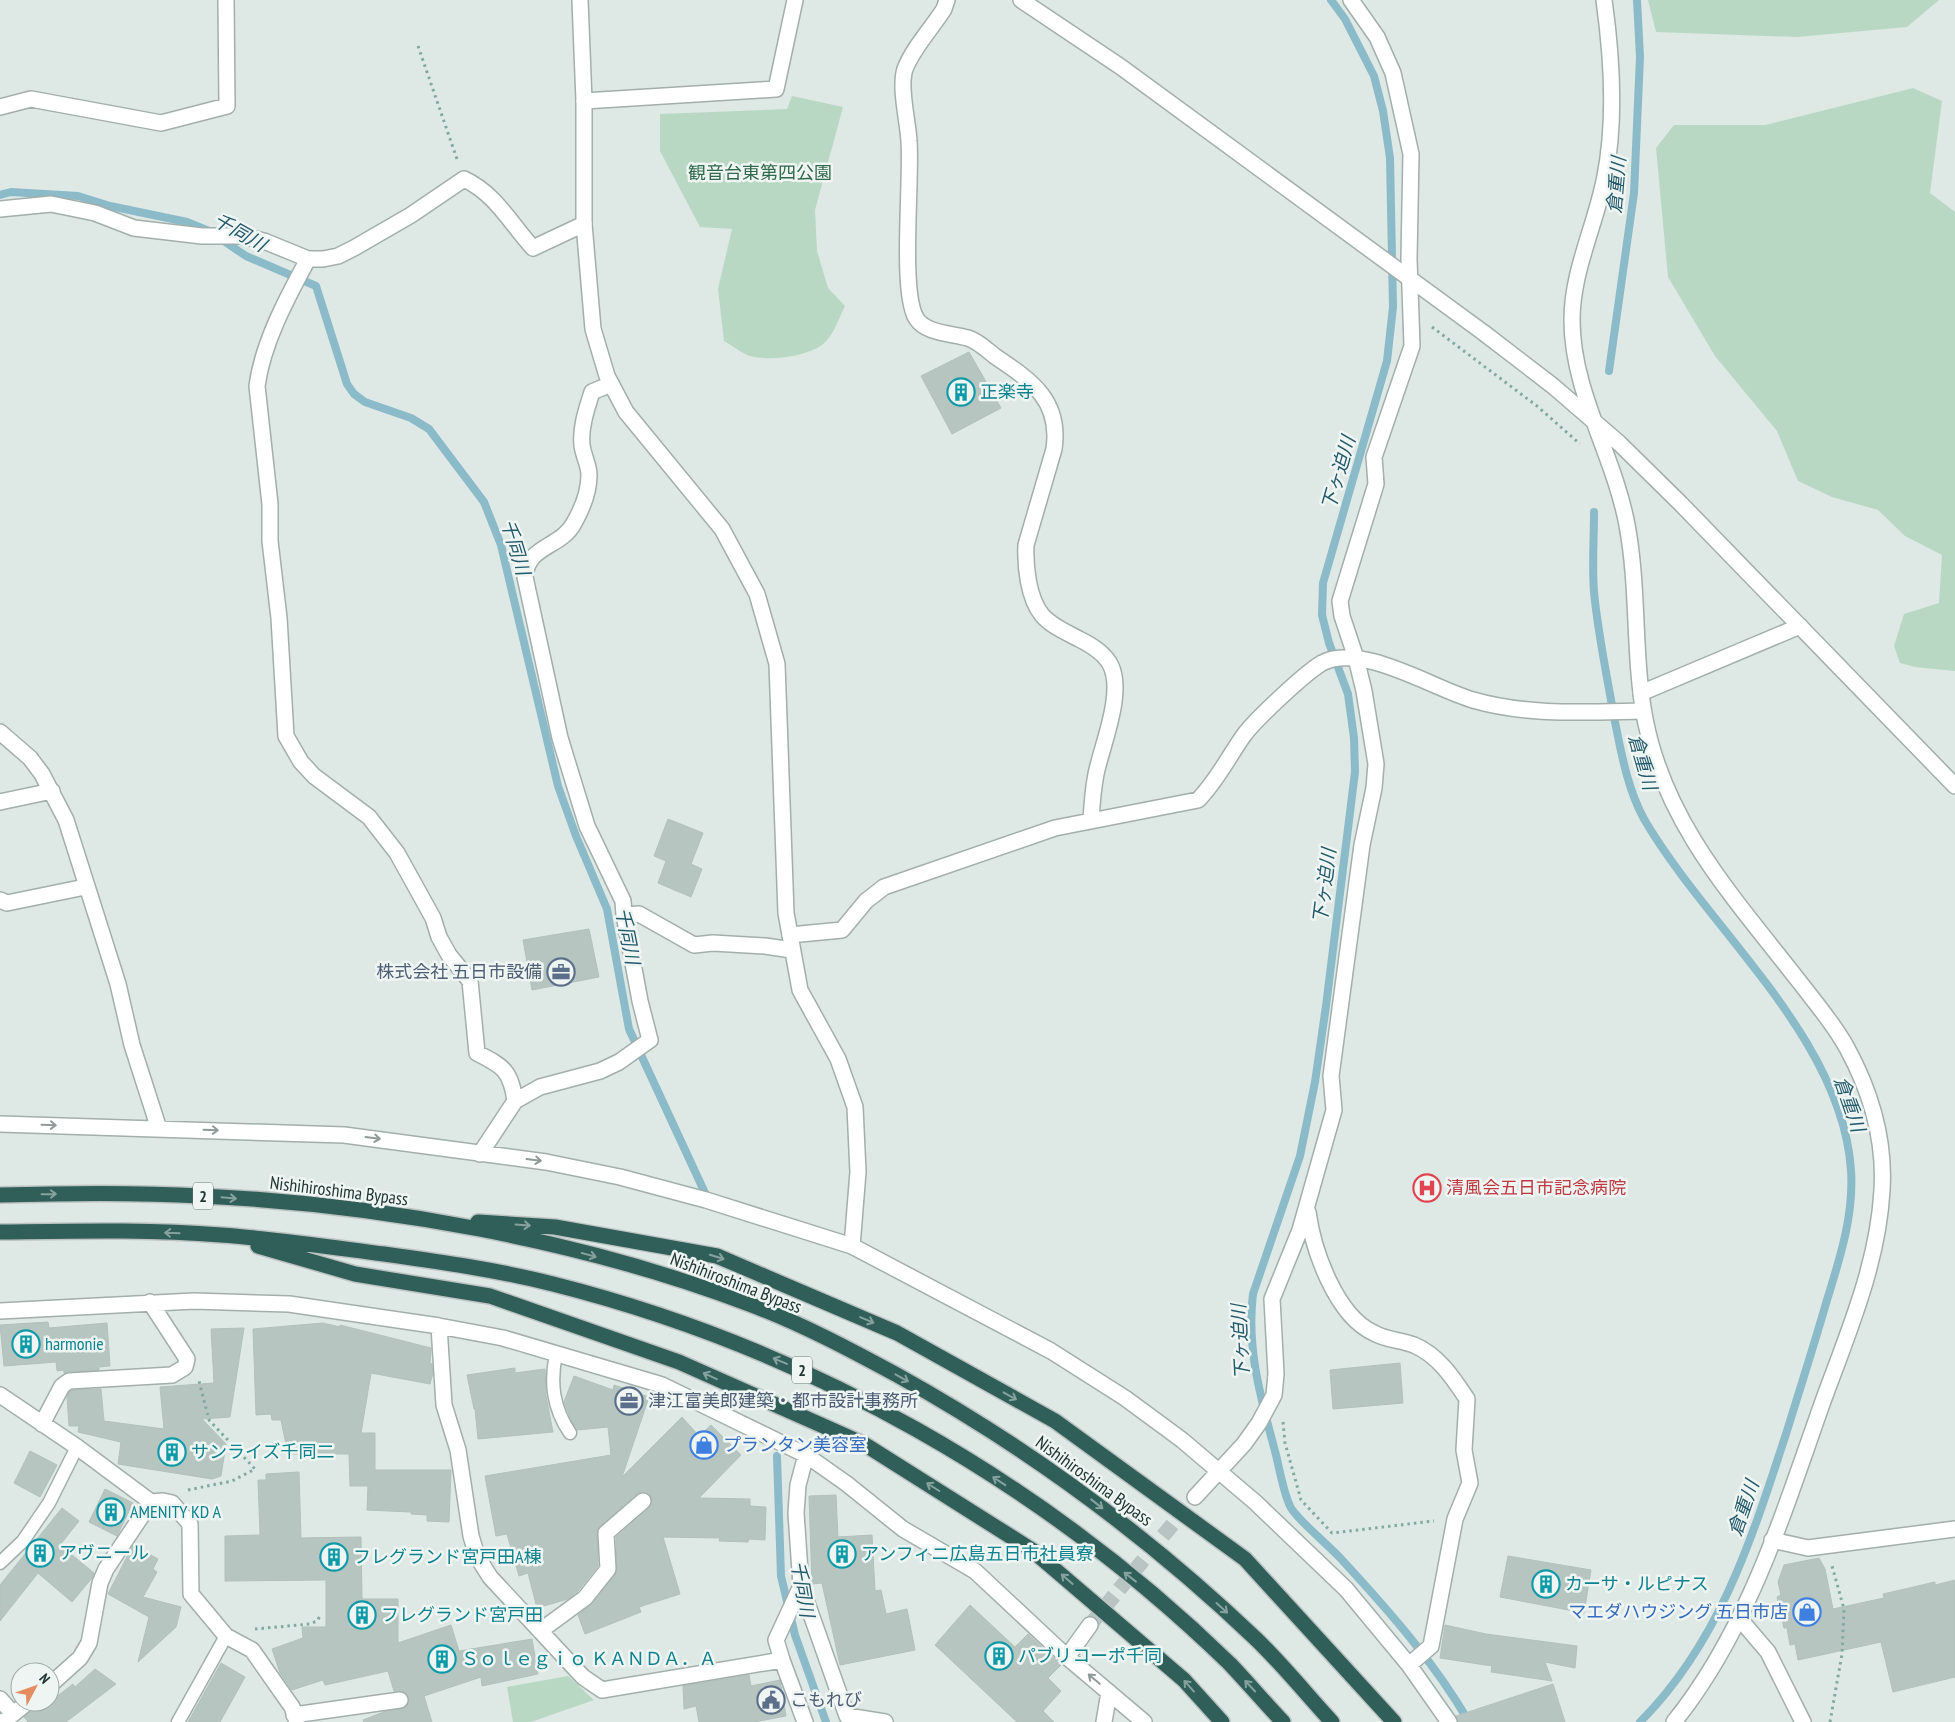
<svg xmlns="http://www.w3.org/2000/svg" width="1955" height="1722" font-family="'PT Sans Narrow','Noto Sans JP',sans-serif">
<rect width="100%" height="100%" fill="#dee8e5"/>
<path fill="#b9d8c4" d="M1648 0H1939L1907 27 1797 37 1656 32Z
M1913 88 1942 101 1930 193 1955 212V671L1915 667 1900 663 1894 646 1904 614 1939 603 1942 555 1905 536 1878 510 1832 497 1798 481 1777 431 1715 356 1668 277 1656 148 1674 125H1765Z
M792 96 843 107 815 210 817 251 828 288 845 306C839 318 833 337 822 345 805 357 767 362 747 355 739 351 731 345 724 341L718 289 732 229 700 227 660 151V114L787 109Z
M568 1676 594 1700 531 1722H513L507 1687Z"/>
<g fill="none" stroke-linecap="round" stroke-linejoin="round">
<path stroke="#8bbac9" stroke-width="8" d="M1331 0 1345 19 1374 76 1383 111 1390 158 1393 307 1387 361 1323 583 1322 615 1329 643 1348 694 1354 738 1355 772 1326 1006 1315 1082 1300 1156 1253 1294C1246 1350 1262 1402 1276 1455 1280 1471 1283 1491 1290 1506 1295 1518 1332 1548 1343 1561 1389 1611 1435 1663 1469 1722
M0 195 11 192 78 196 110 206 187 222 209 231 246 256 316 286 347 384 354 394 365 402 411 418 429 429 484 502 501 545 558 786 576 836 607 909 629 1029 705 1193
M1609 371 1634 193 1640 57 1637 0
M1594 512C1594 538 1592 566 1594 592 1598 634 1607 676 1614 717 1621 751 1627 788 1644 819 1708 929 1842 1037 1851 1170 1854 1215 1840 1258 1827 1300 1814 1345 1800 1389 1786 1434 1752 1538 1720 1642 1640 1722
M777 1456 781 1576 795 1635 826 1722"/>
</g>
<path fill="#b7c5c1" stroke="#b2c1bc" d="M969 352 1001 408 952 434 921 376Z
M668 819 703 833 691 864 702 869 691 897 658 883 666 861 654 856Z
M589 929 599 977 532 990 523 940Z
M48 1322 49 1328 107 1323 110 1366 99 1367V1370L64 1373V1370L57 1371 56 1362 4 1366 0 1325Z
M323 1323 340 1327V1325L431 1348 430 1363 432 1364 433 1373 430 1384 371 1373 361 1433H375V1470H451L449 1522 427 1521V1515L411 1514V1512L367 1510 368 1486H350L349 1454H288L281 1420H272L271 1414 256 1415 253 1329Z
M244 1328 230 1417 202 1419 226 1444 221 1476 212 1479 118 1464 121 1442 78 1432 79 1426H69L67 1397 69 1392 72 1390 101 1389 104 1421 164 1429 160 1387 214 1383 211 1329Z
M1400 1363 1403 1403 1333 1409 1330 1370Z
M515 1368V1373L545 1369 546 1396 553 1432 478 1439 475 1409H474L467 1375Z
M574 1376 613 1390 614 1385 649 1397 622 1477 682 1417 699 1436 711 1425 741 1455 699 1498 750 1499V1506L766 1507 765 1540 749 1539 748 1542 719 1541 720 1538 663 1537 680 1594 639 1607 641 1612 585 1634 578 1615 592 1604 615 1575 617 1568 616 1537 649 1508 652 1500 650 1495 646 1492 637 1494 600 1526 597 1534 598 1566 578 1591 568 1599 537 1608 528 1573 519 1576 507 1534 496 1536 485 1476 611 1455 608 1427 577 1430 571 1420 564 1402Z
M30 1451 57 1465 40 1497 14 1483Z
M299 1472 301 1538 361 1537 362 1599H398V1643L451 1625 459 1651 532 1639 538 1674 482 1686 481 1677 424 1696 432 1722H364L363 1720 386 1711 402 1709 408 1704 407 1694 403 1691H394L388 1671 325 1685 323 1680 292 1690 280 1673 272 1649 303 1638 302 1627H326V1580L225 1581V1536L260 1535 258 1480H266V1474Z
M105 1489 133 1503 117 1536 89 1522Z
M836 1495 838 1537 872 1535 875 1591 881 1590 886 1614 907 1609 915 1650 840 1665 822 1583 812 1584 809 1496Z
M62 1508 79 1521 60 1545 94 1573 92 1578 72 1602 38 1573 0 1621V1585Z
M133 1545 158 1559 153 1569 157 1572 143 1597 181 1607 176 1627 138 1662 149 1617 108 1594Z
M1508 1556 1591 1570 1584 1613 1500 1597Z
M1819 1558 1825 1569 1833 1609 1884 1598 1883 1594 1935 1582V1585L1955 1580V1677L1893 1692 1881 1642 1798 1660 1795 1644 1790 1645 1787 1628H1784L1777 1597 1781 1595 1778 1582 1784 1565Z
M970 1605 1015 1647 1028 1634 1061 1665 1048 1678 1061 1691 1043 1711 1054 1722H1017L935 1645Z
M1445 1625 1486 1634 1577 1646 1575 1668 1545 1662 1552 1681 1491 1672 1492 1666 1440 1658Z
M221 1663 245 1677 220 1722H188Z
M95 1669 116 1684 66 1722H28L24 1717 34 1709 37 1702H50L73 1684 75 1687Z
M749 1675 751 1686 780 1680 786 1716 754 1722H699L696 1706 684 1709 683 1686Z
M1553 1684 1565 1722H1458L1456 1716Z"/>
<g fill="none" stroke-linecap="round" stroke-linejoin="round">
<path stroke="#b8c4c1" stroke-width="15" stroke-dasharray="15 8" stroke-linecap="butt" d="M1090 1625 1195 1497"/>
<g stroke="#a2afac" stroke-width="15">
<path id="service" d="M556 1354C550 1383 553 1408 570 1433
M0 1563 23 1541 49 1503 77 1447
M178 1722 226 1636"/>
</g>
<g stroke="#a2afac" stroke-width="18">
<path id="minor" d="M947 0 944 9C932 28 913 48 905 69 899 87 908 122 909 141 912 180 900 290 916 318 926 334 951 333 968 338 978 341 988 351 996 357 1032 381 1061 401 1054 449L1026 545C1025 565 1028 598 1042 615 1051 626 1066 632 1079 639 1091 645 1105 653 1111 666 1124 694 1102 745 1096 774 1093 789 1092 804 1091 819
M584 101 776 89 795 0
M0 107 31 99 161 123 227 106 226 0
M0 209 51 204 95 213 134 228 202 236H241L264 241 308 259H323L338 256 354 248 411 215 464 179C496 194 510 223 533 248L584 224
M308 259C287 298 263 342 257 386L270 504V541L279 618 286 736 301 762 314 776 369 817 397 853 433 918 439 937 449 955 470 981 477 1053C503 1066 511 1071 515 1101
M611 384 592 392C587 408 580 428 582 445 583 455 589 465 589 475 589 492 582 509 574 523 561 548 527 545 525 577L560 738 587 826 623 901 624 915
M1641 693 1800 626
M0 732 30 758 42 774 66 820 118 984 132 1045 159 1129
M0 802 52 791
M0 900 7 903 85 887
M790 935 842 930 866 901 884 887 1055 828 1198 800C1217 781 1229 756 1244 735 1256 719 1305 673 1322 663 1361 642 1434 689 1473 700 1528 716 1587 712 1643 711
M0 1124 344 1135 546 1162 620 1177 706 1200 852 1246 1051 1351 1125 1398 1182 1440 1255 1502 1346 1589 1409 1665 1449 1722
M480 1154 515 1101 540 1087 600 1071 619 1062 650 1040 640 1001 624 915 639 914 694 945 713 943 765 946 792 950
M1308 1212C1313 1250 1336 1316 1374 1333 1386 1340 1401 1340 1414 1345 1438 1355 1453 1378 1467 1399L1464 1450 1470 1483 1455 1519 1431 1646 1409 1665
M0 1311 194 1301 289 1304 439 1326 503 1338 662 1385 806 1455 847 1484 903 1529 975 1571 1067 1657 1144 1722
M439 1326 444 1405 458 1450 471 1536 477 1556 490 1577 583 1677 602 1690 782 1660
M0 1395 77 1447 151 1502 163 1501 172 1503 190 1524 191 1594 226 1636 252 1650 292 1707 297 1722
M42 1424 62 1386 69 1381 172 1375 185 1367 187 1359 150 1302
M1195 1497 1244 1444 1259 1423 1274 1395 1276 1374 1272 1299 1300 1230 1334 1110 1331 1076 1362 845 1374 788 1376 764 1364 691 1356 658 1342 616 1340 601 1376 484 1374 457 1412 346 1409 259 1411 154 1393 73 1377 37 1351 0
M1772 1540 1808 1548 1955 1529
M801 1586 847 1716 885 1722
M1739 1618 1768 1652 1803 1722
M540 1631 585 1598 608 1569 606 1533 643 1501
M1067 1657 1090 1625
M50 1685 80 1658 89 1643 100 1583 106 1569 151 1502
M0 1699 13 1714
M294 1715 400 1700
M3 1722 28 1702
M805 1722 782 1660 776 1640 801 1586 796 1513 798 1485 806 1455
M1104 1722 1109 1692"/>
</g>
<g stroke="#a2afac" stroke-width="18">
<path id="tertiary" d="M580 0 584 101V224L593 329 607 376 626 412 722 529 757 594 777 664 786 913 800 990 838 1059 855 1107 858 1172 852 1246
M1021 0 1121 67 1484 333 1553 386 1619 443 1681 504 1955 786
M1604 0C1612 57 1616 120 1605 176 1596 225 1572 270 1572 320 1572 392 1614 455 1627 525 1639 589 1633 656 1645 719 1665 824 1735 899 1798 980 1815 1002 1834 1024 1847 1048 1871 1092 1885 1141 1882 1190 1878 1265 1847 1335 1822 1404 1783 1514 1748 1630 1674 1722"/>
</g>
<g stroke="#bcc3c2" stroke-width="18">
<path id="motorway" d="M0 1195C67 1193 134 1192 201 1196 380 1204 581 1240 749 1304 800 1323 849 1349 897 1375 1027 1447 1148 1536 1256 1639 1283 1665 1307 1695 1332 1722
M478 1222 555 1227 717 1256 897 1333 1055 1421 1245 1559 1394 1722
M0 1232C74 1231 148 1229 221 1235 276 1239 330 1247 384 1254 441 1262 498 1270 553 1284 807 1348 1042 1481 1230 1664 1248 1683 1265 1703 1283 1722
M258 1246 355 1274 490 1296 679 1362 864 1444 1032 1550 1184 1680 1222 1722"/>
</g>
<path stroke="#82a9a0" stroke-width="3" stroke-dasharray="2.5 4" stroke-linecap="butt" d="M418 46 458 162
M1432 327 1537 406 1580 444
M1283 1422 1285 1443 1301 1500 1332 1533 1434 1521
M188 1490 232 1481 255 1469 209 1420 199 1381
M255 1629 310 1624 317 1621 320 1616
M1830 1722 1842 1654 1844 1609 1832 1566"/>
<use href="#service" stroke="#fff" stroke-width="12"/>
<use href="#minor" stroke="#fff" stroke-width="15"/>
<use href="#tertiary" stroke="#fff" stroke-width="15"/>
<use href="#motorway" stroke="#305f5a" stroke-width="15"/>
</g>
<defs><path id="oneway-shaft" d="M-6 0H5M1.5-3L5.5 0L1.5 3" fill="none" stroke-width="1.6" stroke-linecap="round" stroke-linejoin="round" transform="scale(1.25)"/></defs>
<g stroke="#909a98">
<use href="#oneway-shaft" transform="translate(49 1125) rotate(2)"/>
<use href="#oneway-shaft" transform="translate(211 1130) rotate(2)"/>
<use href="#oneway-shaft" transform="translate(373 1138) rotate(7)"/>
<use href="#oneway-shaft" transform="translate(534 1160) rotate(7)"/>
<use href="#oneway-shaft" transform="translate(1094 1679) rotate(-140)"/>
</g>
<g stroke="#86a29e">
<use href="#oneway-shaft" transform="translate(49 1194) rotate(-1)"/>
<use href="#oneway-shaft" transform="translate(229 1198) rotate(5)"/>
<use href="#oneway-shaft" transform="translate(523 1225) rotate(4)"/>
<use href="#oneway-shaft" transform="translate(172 1233) rotate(-178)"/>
<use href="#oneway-shaft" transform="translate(589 1255) rotate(15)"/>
<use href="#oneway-shaft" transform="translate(717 1257) rotate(17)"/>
<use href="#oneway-shaft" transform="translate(867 1320) rotate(23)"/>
<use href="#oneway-shaft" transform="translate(780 1361) rotate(-157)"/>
<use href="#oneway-shaft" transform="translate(710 1376) rotate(-156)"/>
<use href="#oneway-shaft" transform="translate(902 1378) rotate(29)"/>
<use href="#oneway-shaft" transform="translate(1010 1396) rotate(29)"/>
<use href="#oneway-shaft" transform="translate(999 1481) rotate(-147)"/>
<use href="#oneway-shaft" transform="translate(933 1487) rotate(-148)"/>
<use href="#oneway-shaft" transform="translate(1097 1504) rotate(38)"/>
<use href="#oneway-shaft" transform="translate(1130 1577) rotate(-142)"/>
<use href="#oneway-shaft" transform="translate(1067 1579) rotate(-139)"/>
<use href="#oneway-shaft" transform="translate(1222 1608) rotate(42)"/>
<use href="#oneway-shaft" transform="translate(1189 1686) rotate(-132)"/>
<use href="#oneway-shaft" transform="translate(1250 1686) rotate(-133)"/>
</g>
<defs>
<g id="building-ring" transform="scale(1.4375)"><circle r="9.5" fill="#eef5f2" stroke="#0f9aa8" stroke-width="1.5"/><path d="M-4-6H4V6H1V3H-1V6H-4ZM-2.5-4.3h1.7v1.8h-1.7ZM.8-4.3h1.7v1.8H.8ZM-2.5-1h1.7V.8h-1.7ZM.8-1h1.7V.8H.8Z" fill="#0f9aa8"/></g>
<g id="office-ring" transform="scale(1.4375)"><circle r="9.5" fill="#eef5f2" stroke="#5c6f8a" stroke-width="1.5"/><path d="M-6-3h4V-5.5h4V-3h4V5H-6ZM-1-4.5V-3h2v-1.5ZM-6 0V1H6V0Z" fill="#5c6f8a"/></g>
<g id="hospital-ring" transform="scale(1.4375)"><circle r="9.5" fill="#eef5f2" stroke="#e0444e" stroke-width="1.5"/><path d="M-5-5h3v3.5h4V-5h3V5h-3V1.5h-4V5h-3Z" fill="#e0444e"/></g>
<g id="shop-ring" transform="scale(1.4375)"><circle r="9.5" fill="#eef5f2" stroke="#3f7fe0" stroke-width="1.5"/><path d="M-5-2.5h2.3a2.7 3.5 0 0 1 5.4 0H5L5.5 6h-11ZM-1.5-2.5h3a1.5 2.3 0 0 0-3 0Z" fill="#3f7fe0"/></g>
<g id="civic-ring" transform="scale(1.4375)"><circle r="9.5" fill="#eef5f2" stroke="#5c6f8a" stroke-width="1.5"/><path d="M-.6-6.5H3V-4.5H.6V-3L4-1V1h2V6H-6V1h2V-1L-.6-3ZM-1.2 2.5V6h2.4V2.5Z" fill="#5c6f8a"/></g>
</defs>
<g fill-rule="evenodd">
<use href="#building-ring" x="961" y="392"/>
<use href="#office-ring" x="561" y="972"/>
<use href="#hospital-ring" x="1427" y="1188"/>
<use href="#building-ring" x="26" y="1344"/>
<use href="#office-ring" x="629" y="1401"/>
<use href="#shop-ring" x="704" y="1445"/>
<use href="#building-ring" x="172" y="1452"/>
<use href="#building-ring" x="111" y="1512"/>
<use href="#building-ring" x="40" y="1553"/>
<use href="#building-ring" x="842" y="1554"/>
<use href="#building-ring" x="334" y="1557"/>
<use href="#building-ring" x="1546" y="1584"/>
<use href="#shop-ring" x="1807" y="1612"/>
<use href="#building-ring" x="362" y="1615"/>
<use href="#building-ring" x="999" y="1656"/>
<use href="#building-ring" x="442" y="1659"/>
<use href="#civic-ring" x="771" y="1700"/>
</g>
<g text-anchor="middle" stroke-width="5" stroke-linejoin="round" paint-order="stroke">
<g fill="#eef5f2" stroke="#5e6f6c" stroke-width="1">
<rect x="193" y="1182.5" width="20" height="27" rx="4"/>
<rect x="792" y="1356.5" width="20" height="27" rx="4"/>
</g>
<g font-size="16" font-weight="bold" fill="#213632">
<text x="203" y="1202">2</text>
<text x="802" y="1376">2</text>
</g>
<g font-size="18" fill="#30694b" stroke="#eef5f2">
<text x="760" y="179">観音台東第四公園</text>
</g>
<g font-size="18" fill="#0d838f" stroke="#eef5f2" text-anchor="start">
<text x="980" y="398">正楽寺</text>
<text x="45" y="1350">harmonie</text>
<text x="191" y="1458">サンライズ千同二</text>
<text x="130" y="1518">AMENITY KD A</text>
<text x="59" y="1559">アヴニール</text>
<text x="861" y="1560">アンフィニ広島五日市社員寮</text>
<text x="353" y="1563">フレグランド宮戸田A棟</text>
<text x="1565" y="1590">カーサ・ルピナス</text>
<text x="381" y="1621">フレグランド宮戸田</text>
<text x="1018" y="1662">パブリコーポ千同</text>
<text x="461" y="1665">Ｓｏｌｅｇｉｏ ＫＡＮＤＡ．Ａ</text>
</g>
<g font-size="18" fill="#4e5e75" stroke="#eef5f2" text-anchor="start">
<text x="542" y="978" text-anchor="end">株式会社 五日市設備</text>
<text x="648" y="1407">津江富美郎建築・都市設計事務所</text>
<text x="790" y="1706">こもれび</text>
</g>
<g font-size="18" fill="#be3a42" stroke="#eef5f2" text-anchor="start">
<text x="1446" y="1194">清風会五日市記念病院</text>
</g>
<g font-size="18" fill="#213632" stroke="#eef5f2">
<text transform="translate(339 1191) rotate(7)" y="6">Nishihiroshima Bypass</text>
<text transform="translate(736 1283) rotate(21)" y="6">Nishihiroshima Bypass</text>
<text transform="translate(1094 1481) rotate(36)" y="6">Nishihiroshima Bypass</text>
</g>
<g font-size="18" fill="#366cbe" stroke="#eef5f2" text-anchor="start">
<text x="723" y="1451">プランタン美容室</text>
<text x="1788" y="1618" text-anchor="end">マエダハウジング 五日市店</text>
</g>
<g font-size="19" font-style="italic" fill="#22596b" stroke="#eef5f2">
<text transform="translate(1616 185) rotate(-85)" y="7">倉重川</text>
<text transform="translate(240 232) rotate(30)" y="7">千同川</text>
<text transform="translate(1338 473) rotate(-74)" y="7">下ヶ迫川</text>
<text transform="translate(516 547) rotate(73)" y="7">千同川</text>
<text transform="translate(1643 762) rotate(74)" y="7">倉重川</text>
<text transform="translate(1324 886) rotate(-83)" y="7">下ヶ迫川</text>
<text transform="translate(628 936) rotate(79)" y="7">千同川</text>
<text transform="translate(1850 1104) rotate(71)" y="7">倉重川</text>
<text transform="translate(1240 1342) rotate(-93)" y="7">下ヶ迫川</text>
<text transform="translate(1743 1508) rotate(-71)" y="7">倉重川</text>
<text transform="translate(803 1589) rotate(80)" y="7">千同川</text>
</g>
</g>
<g transform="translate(35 1687) rotate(49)"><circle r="24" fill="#eef5f2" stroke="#9ca9a5"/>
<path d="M0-4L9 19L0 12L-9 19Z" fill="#e38d61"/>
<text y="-8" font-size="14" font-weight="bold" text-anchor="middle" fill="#213632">N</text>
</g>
</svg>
